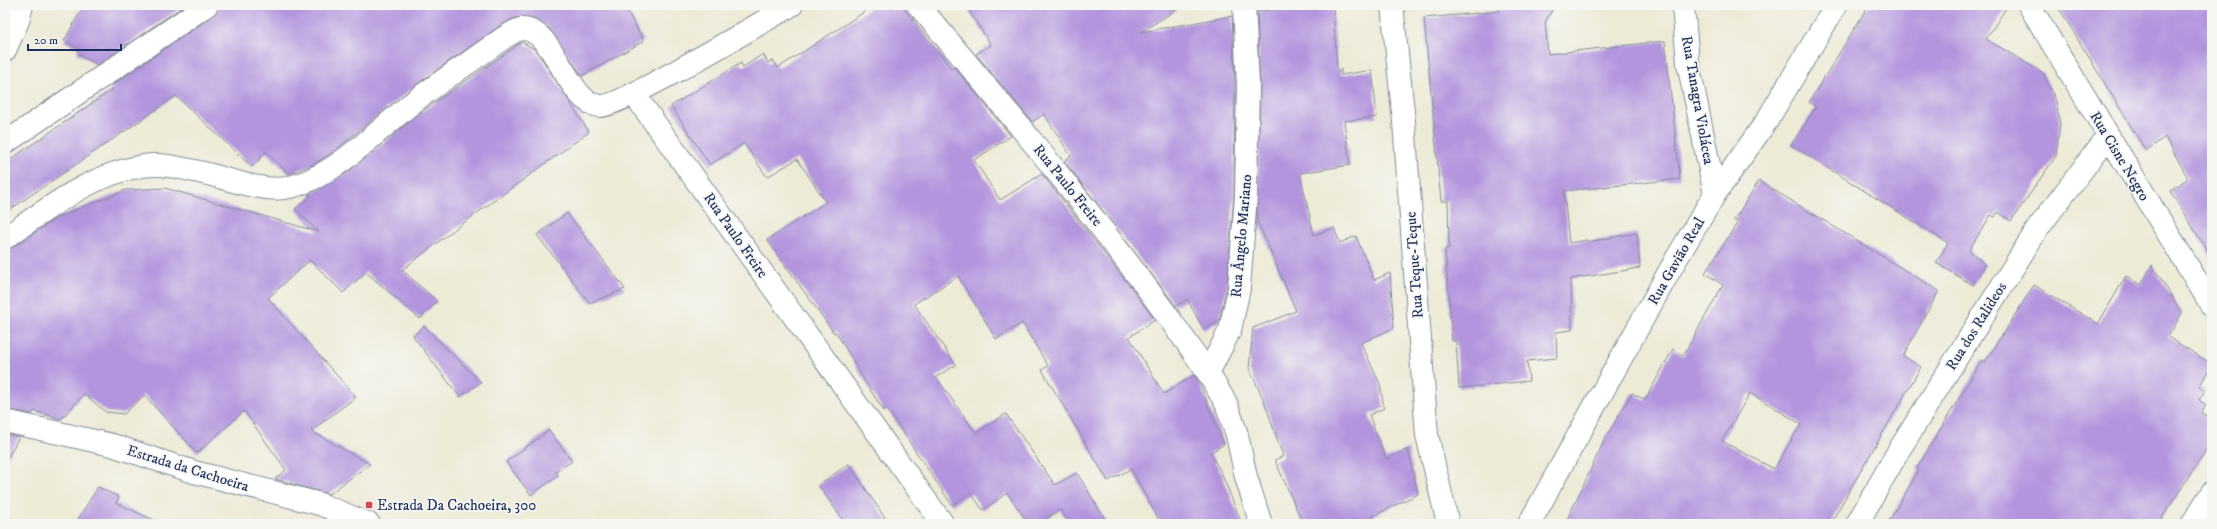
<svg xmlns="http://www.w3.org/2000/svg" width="2217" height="529" font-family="'IM FELL DW Pica',serif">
<rect width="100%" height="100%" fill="#f6f6f2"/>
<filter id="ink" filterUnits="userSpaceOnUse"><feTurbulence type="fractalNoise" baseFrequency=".025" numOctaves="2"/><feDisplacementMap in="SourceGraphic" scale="8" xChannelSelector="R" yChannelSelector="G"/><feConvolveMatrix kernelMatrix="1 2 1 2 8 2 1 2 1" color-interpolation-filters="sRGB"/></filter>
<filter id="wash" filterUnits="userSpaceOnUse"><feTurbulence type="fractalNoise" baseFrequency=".012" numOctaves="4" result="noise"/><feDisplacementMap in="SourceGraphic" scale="16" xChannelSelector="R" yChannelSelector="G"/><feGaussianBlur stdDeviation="0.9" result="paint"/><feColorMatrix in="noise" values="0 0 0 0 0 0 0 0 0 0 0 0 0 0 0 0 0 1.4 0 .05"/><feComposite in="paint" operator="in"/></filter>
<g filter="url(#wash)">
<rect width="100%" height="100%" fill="#edead6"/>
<g id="blocks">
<path fill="#b395de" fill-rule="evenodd" d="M84 5H185L97 65 77 53 79 49 64 41Z
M219 5H624L644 41 582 76 551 30 536 20 523 17 514 18 498 27 420 82 330 154 314 164 289 174 266 152 252 167 176 96 5 213V163L113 89 111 86 214 15Z
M875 5H901L952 69 954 67 1011 136 974 160 1000 200 1042 174 1129 285 1155 320 1129 337 1164 394 1194 375 1198 380 1224 444 1210 453 1221 472 1242 524H1161L1131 469 1108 481 1042 370 1048 366 1022 323 996 339 958 276 914 304 956 365 936 377 976 433 1006 414 1055 485 1077 473 1108 524H1070L1060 510 1038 524H1029L1007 493 983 510 971 493 952 505 887 409 884 411 867 385 836 332 834 333 767 240 826 202 797 159 767 177 744 143 710 165 671 106 741 63 743 67 763 54 768 63 773 60 778 68Z
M965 5H1184L1141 32 1232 16 1235 84 1234 194 1227 286 1219 321 1204 330 1187 299 1176 306 1064 161 1071 156 1044 114 1032 122 976 54 991 45Z
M1296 5H1333L1337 70 1341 69V75L1372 70 1377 117 1344 121 1350 165 1300 173 1314 235 1334 228 1340 243 1356 236 1374 280 1390 273 1394 328 1361 343 1380 384 1384 408 1369 415 1386 459 1408 449 1418 494 1373 516 1377 524H1303L1275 460 1283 456 1263 398 1249 369 1253 328 1296 311 1257 220 1260 84 1257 12Z
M1499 5H1555L1545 22 1548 54 1665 41 1680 179 1564 191 1569 243 1587 240V242L1637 233 1640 268 1571 279 1572 330 1556 332 1557 358 1527 361 1529 381 1459 388 1456 341H1452L1445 249 1449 248 1448 201H1441L1424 18 1500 11Z
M1869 5H2008L1986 39 2043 73 2056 101 2060 124 2056 156 2011 221 1998 212 1995 217 1991 215 1969 250 1985 265 1973 285 1936 263 1948 243 1791 145 1816 107 1809 102Z
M2057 5H2212V258L2170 191 2188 178 2165 137 2146 151Z
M522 42 534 49 542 59 589 132 455 229 402 270 437 301 420 319 366 272 343 293 310 260 268 298 356 397 311 431 370 464 329 494 275 479 286 470 244 411 197 453 144 395 124 414 106 412 84 394 61 419 34 411 32 414 5 409V250L12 248 58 217 126 190 165 188 319 232 295 209 311 196 309 194 345 174 424 110Z
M1759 181 1939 291 1903 356 1921 367 1830 524H1565L1606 437 1632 393 1645 400 1673 349 1683 356 1723 285 1705 273 1738 222 1734 220ZM1750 393 1801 424 1774 469 1722 441Z
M567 213 625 289 590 303 537 235Z
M2152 265 2182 313 2168 337 2212 364 2199 387 2205 390 2199 400 2206 405 2201 413 2212 419V441L2158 524H1887L1919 470 1917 468 1982 360 1985 362 2034 285 2098 324 2126 276 2141 285Z
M424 326 481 382 460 397 413 336Z
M549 430 572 461 556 472 558 476 531 495 506 462Z
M5 434 19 437 5 463Z
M849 464 889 524H846L818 485Z
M98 487 119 497 116 503 163 524H75Z"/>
</g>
</g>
<g filter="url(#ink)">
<use href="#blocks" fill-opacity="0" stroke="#848c9a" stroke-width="1"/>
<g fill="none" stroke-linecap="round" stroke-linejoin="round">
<g stroke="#848c9a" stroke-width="24">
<path id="minor" d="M918 5C1019 124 1119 244 1208 373
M1244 5 1248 84 1246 195 1239 288 1230 330 1208 373 1226 403 1237 435 1246 477 1261 524
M1392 5 1404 122 1427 435 1448 524
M1683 5 1688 63 1715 194
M2029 5 2212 306
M5 50 18 21 22 5
M634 94 943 524
M5 143 207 5
M5 238C47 209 91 174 143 166 161 163 182 168 199 172 224 177 260 192 285 188 333 180 378 129 416 100 445 78 476 58 505 37 509 35 516 30 521 29 555 27 567 104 600 106 619 108 765 20 792 5
M5 421 112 445 194 472 320 504 369 524
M1529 524 1675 261 1715 194 1766 122 1836 5
M1857 524 1899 450 2038 228 2108 136"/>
</g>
<g stroke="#848c9a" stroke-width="24">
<path id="tertiary" d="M2192 524 2212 492"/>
</g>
<use href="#minor" stroke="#fff" stroke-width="22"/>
<use href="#tertiary" stroke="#fff" stroke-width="22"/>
</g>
</g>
<rect fill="#d1495b" stroke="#f6f6f2" stroke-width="1.5" x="365" y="501" width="8" height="8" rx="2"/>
<g text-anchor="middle" stroke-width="3.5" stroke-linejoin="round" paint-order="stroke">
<g font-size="15" fill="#1b2f5e" stroke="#f6f6f2">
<text transform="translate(1698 100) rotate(80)" y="5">Rua Tanagra Violácea</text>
<text transform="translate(2120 156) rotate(59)" y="5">Rua Cisne Negro</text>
<text transform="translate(1068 185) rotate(51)" y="5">Rua Paulo Freire</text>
<text transform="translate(736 235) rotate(55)" y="5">Rua Paulo Freire</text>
<text transform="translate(1241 236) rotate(-85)" y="5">Rua Ângelo Mariano</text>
<text transform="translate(1676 261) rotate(-60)" y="5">Rua Gavião Real</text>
<text transform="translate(1414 265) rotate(-94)" y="5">Rua Teque-Teque</text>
<text transform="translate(1976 326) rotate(-58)" y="5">Rua dos Ralideos</text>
<text transform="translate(188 468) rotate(17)" y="5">Estrada da Cachoeira</text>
</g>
<g font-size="15" fill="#1b2f5e" stroke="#f6f6f2" text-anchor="start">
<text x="377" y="510">Estrada Da Cachoeira, 300</text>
</g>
</g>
<rect width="2217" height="529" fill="none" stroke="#f6f6f2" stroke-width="20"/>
<path d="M28 44v6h93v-6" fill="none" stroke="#1b2f5e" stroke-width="2"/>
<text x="34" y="44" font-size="12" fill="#1b2f5e" stroke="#f6f6f2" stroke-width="3" paint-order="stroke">20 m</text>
</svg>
